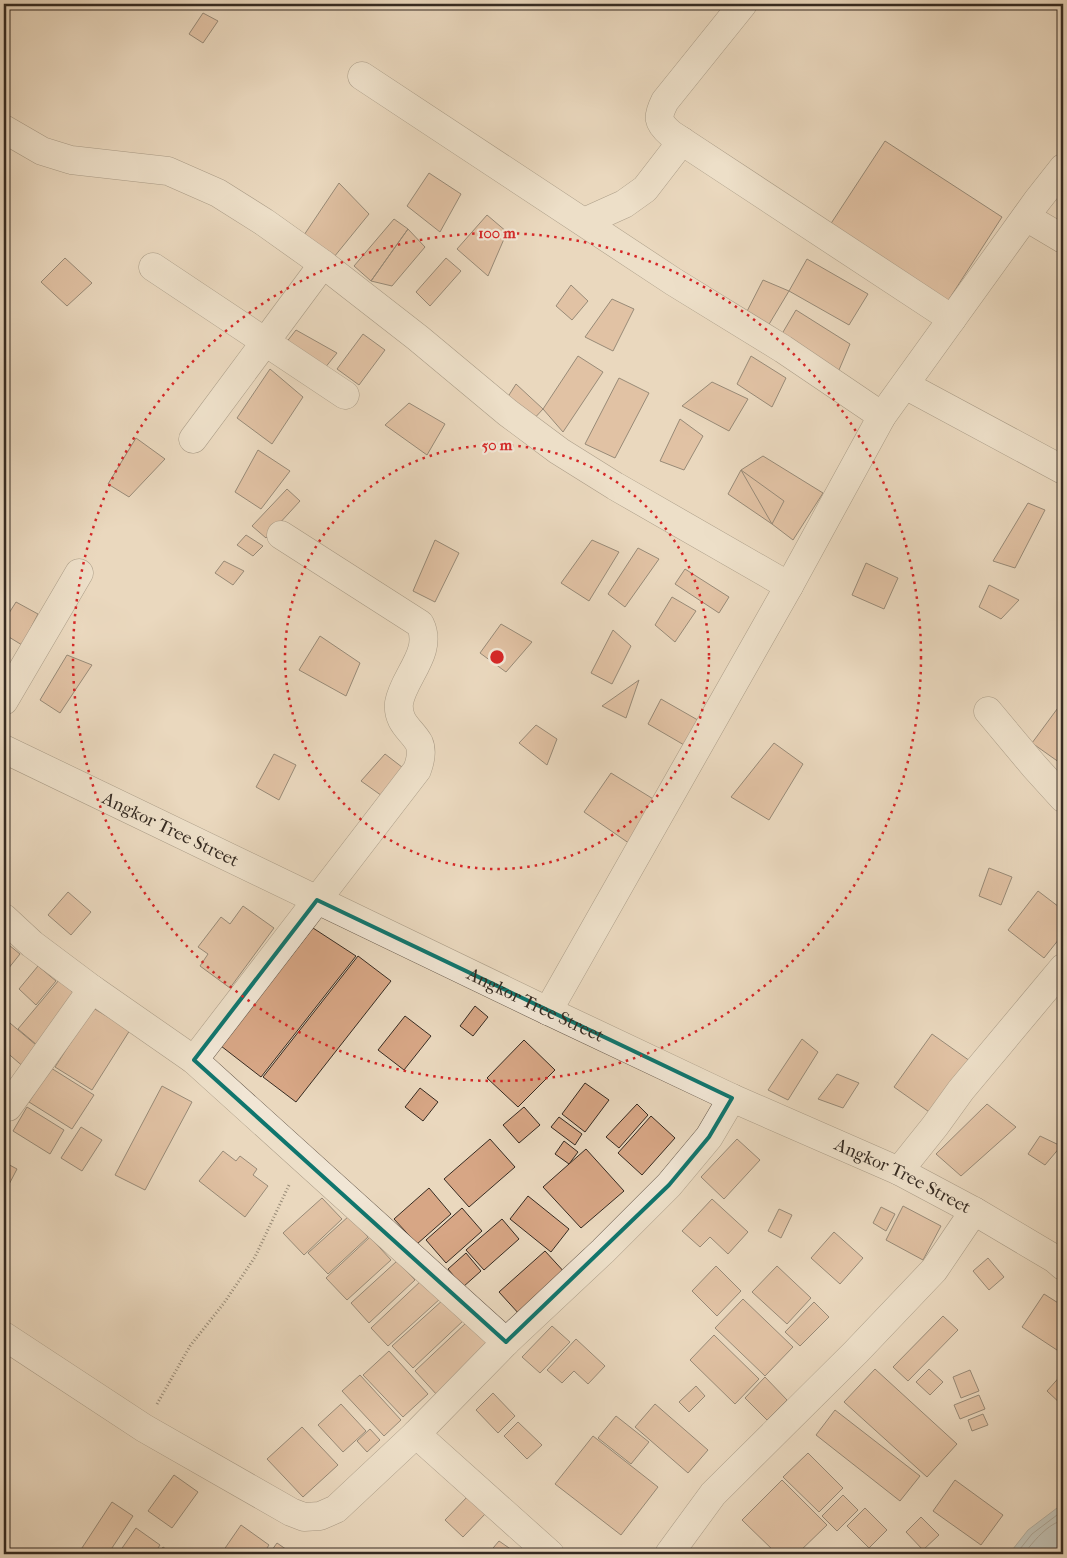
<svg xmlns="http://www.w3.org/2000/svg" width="1067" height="1558" font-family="'IM FELL French Canon',serif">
<rect width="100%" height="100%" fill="#ead8be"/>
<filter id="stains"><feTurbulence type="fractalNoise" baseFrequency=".004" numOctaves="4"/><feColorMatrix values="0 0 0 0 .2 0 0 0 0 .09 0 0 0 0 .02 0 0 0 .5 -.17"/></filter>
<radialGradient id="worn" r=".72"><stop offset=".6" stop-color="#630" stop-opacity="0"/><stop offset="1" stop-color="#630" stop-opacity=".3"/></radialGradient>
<path fill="#9eb6bd" stroke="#747e7f" d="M1057 1508 1063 1511V1554H1009L1028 1530Z"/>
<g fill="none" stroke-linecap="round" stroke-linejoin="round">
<path stroke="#6a7070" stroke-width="1" d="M1016 1554 1032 1534 1057 1515H1063
M1024 1554C1031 1544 1050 1521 1063 1521"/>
</g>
<path fill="#d7a685" stroke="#362b22" d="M203 13 218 21 203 43 189 34Z
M885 141 1002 217 944 307 828 228Z
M429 173 461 194 440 232 407 206Z
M339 183 369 214 334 257 304 235Z
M487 215 507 232 488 276 457 249Z
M394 219 408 229 371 281 354 266Z
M408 229 425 247 392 286 371 281Z
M65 258 92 283 67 306 41 282Z
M446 258 461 271 430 306 416 292Z
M807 259 868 294 849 325 789 291Z
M763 280 789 291 762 336 741 323Z
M571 285 588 301 572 320 556 306Z
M612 299 634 309 613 351 585 337Z
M796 310 850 344 836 377 776 344Z
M296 330 337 353 324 369 285 344Z
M363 334 385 350 359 385 337 369Z
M578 356 603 372 563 432 543 409Z
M751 356 786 378 772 407 737 384Z
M270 369 303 397 272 444 237 418Z
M619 378 649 393 615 458 585 444Z
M712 382 748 399 729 431 682 406Z
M516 384 543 409 531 422 504 403Z
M409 403 445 424 427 455 385 425Z
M680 419 703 436 684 470 660 461Z
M136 438 165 459 129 497 108 484Z
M258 450 290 471 261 509 235 492Z
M763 456 823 493 793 540 772 524 741 470Z
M741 470 784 501 772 524 728 494Z
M287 489 300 501 266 538 252 526Z
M1028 503 1045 510 1015 568 993 561Z
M246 535 263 546 253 556 237 545Z
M435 540 459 553 435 602 413 591Z
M592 540 619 552 589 601 561 583Z
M638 548 659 559 625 607 608 594Z
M224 561 244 571 233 585 215 573Z
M866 563 898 578 884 609 852 595Z
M685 569 729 597 719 613 675 584Z
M989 585 1019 600 1001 619 979 607Z
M672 597 696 611 675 642 655 625Z
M16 602 38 614 22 645 4 634V621Z
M501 624 532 642 506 672 480 653Z
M613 630 631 646 612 684 591 673Z
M320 636 360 663 346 696 299 670Z
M67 655 92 665 60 713 40 700Z
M639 680 626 718 602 706Z
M661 699 703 723 691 749 648 724Z
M1063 701V765L1032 743Z
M536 725 557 739 547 765 519 743Z
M774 743 803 764 769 820 731 797Z
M274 754 296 765 279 800 256 787Z
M385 754 411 774 392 803 361 781Z
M611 773 663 805 633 846 584 812Z
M989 868 1012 877 1001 905 979 896Z
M1038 891 1063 910V934L1044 958 1008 930Z
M68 892 91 912 71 935 48 915Z
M243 906 274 928 230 988 200 966 208 954 198 947 221 917 230 924Z
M313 928 356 956 261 1077 221 1046Z
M4 941 20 954 4 974Z
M358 956 391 981 296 1102 263 1077Z
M38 966 56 981 36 1005 19 989Z
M59 980 78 997 37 1045 18 1029Z
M475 1006 488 1017 473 1036 460 1026Z
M93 1008 130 1030 92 1090 55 1067Z
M405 1016 431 1036 404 1070 378 1050Z
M4 1018 42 1050 26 1069 4 1050Z
M932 1034 970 1061 932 1114 894 1087Z
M802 1039 818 1052 788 1100 768 1090Z
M524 1040 555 1070 518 1107 487 1078Z
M51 1068 94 1095 72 1129 29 1102Z
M837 1074 859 1083 843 1108 818 1099Z
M585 1083 609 1100 585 1132 562 1114Z
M162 1086 192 1102 145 1190 115 1175Z
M420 1088 438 1102 423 1121 405 1107Z
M637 1104 648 1115 619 1148 606 1137Z
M987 1104 1016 1127 961 1176 936 1154Z
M27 1107 64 1130 50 1154 13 1131Z
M524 1107 540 1125 519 1143 503 1125Z
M651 1116 675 1138 642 1175 618 1153Z
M559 1117 582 1134 575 1145 551 1127Z
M81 1127 102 1140 82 1171 61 1158Z
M1040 1136 1061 1146 1045 1165 1028 1154Z
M490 1139 515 1167 469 1207 444 1179Z
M737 1139 760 1160 724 1199 701 1177Z
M564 1141 578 1152 569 1164 555 1154Z
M586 1149 624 1191 581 1228 543 1187Z
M223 1151 236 1161 240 1156 257 1169 253 1175 268 1186 245 1217 199 1181Z
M4 1162 17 1169 4 1194Z
M429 1188 451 1214 417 1244 394 1219Z
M528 1196 569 1229 551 1252 510 1219Z
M322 1198 342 1219 304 1255 283 1233Z
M712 1199 748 1232 728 1254 710 1237 700 1247 682 1231Z
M903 1206 941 1226 923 1260 886 1240Z
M881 1207 895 1214 886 1231 873 1223Z
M462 1208 482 1231 446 1263 426 1240Z
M779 1209 792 1215 781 1238 768 1231Z
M349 1216 368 1237 328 1274 308 1253Z
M502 1219 519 1239 484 1270 466 1250Z
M834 1232 863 1258 840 1284 811 1258Z
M370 1237 391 1260 347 1300 326 1278Z
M545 1251 567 1275 520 1315 499 1292Z
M466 1253 481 1271 463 1287 448 1269Z
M988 1258 1004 1277 989 1290 973 1271Z
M397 1261 415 1280 369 1323 351 1303Z
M716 1266 741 1291 717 1316 692 1291Z
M777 1266 811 1298 787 1324 752 1292Z
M423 1279 441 1298 388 1346 371 1328Z
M1044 1294 1063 1306V1354L1022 1327Z
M444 1299 464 1320 413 1368 392 1346Z
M743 1299 793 1347 765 1376 715 1328Z
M814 1302 829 1317 800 1346 785 1332Z
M943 1316 958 1330 908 1381 893 1367Z
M467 1322 491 1347 438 1396 415 1371Z
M552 1326 570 1342 540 1373 522 1357Z
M714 1335 759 1379 735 1404 690 1360Z
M576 1339 605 1366 588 1384 574 1371 562 1383 547 1370Z
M389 1351 428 1394 403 1417 363 1375Z
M875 1369 957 1444 927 1477 844 1402Z
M929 1369 943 1382 930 1395 916 1382Z
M970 1370 979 1391 961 1398 953 1377Z
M1063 1373V1406L1047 1391Z
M360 1375 401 1420 384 1436 342 1391Z
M765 1377 787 1400 767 1420 745 1398Z
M696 1386 705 1396 689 1412 679 1402Z
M493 1393 515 1416 498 1433 476 1410Z
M979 1395 985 1409 960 1419 954 1405Z
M341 1404 366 1431 343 1452 318 1425Z
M655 1404 708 1450 688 1473 635 1427Z
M835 1410 920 1476 900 1501 816 1435Z
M983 1414 988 1425 972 1431 968 1420Z
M616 1416 649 1442 631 1464 598 1438Z
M518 1422 542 1445 527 1459 504 1436Z
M302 1427 338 1465 303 1497 267 1459Z
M370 1429 380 1440 367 1452 357 1441Z
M593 1436 658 1487 621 1535 555 1484Z
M808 1453 843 1488 819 1512 783 1477Z
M174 1475 198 1492 172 1528 148 1511Z
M782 1480 827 1525 797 1554H777L742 1520Z
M955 1480 1003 1515 981 1545 933 1511Z
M469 1495 487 1512 463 1537 445 1520Z
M843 1495 858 1510 837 1531 822 1516Z
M112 1502 133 1516 108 1554H78Z
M865 1508 887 1530 869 1548 847 1526Z
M921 1517 939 1535 923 1550 906 1532Z
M241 1525 269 1545 263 1554H221Z
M136 1528 160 1545 154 1554H118Z
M499 1541 512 1550 508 1554H488Z
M277 1543 293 1554H269Z
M163 1547 173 1554H158Z"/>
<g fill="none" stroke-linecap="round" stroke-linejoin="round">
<g stroke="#635649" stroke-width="29">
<g id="minor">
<path d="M743 4 665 101C657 117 657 122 671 134L952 319"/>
<path d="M362 76 674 282 783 349 882 416"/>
<path d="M4 129 42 151 71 160 168 171 218 193 264 222 323 264 418 338 508 413 559 451 615 486 789 586"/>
<path d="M1026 217 1063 239"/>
<path d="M584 222 624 204 645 189 682 141"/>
<path d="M153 267 345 395"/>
<path d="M905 385 1063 470"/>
<path d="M193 439 323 264"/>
<path d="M4 701 79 573"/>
<path d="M988 711 1034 766 1063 798"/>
<path id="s1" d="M4 749 548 1011 732 1098 899 1171 974 1211 1055 1259 1063 1266"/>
<path d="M4 918 32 944 92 989 194 1060 506 1342"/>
<path d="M548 1011 789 586 882 416 1037 201 1063 168"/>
<path d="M194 1060 417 770C420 762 423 752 419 743 412 730 397 723 399 703 403 677 434 652 420 624L281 535"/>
<path d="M8 1107 92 989"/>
<path d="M899 1171 935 1126 961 1090 1063 968"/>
<path d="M4 1336 144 1428 291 1512 304 1517 320 1516 336 1509 416 1434 506 1342 603 1251 669 1185 709 1137 732 1098"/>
<path d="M416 1434 550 1554"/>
<path d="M669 1554 713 1494 856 1352 934 1270 974 1211"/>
</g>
</g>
<path stroke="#362b22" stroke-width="3" stroke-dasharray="1 2.5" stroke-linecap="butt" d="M157 1404 190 1346 224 1303 255 1257 290 1183"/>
<use href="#minor" stroke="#f1e6d5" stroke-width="28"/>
</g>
<path d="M0 0H1067V1558H0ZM317 900 732 1098 709 1137 669 1185 506 1342 194 1060Z" fill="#ead8be" fill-opacity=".55" fill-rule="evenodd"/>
<path fill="none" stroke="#0f766e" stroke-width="4" stroke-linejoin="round" d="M317 900 732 1098 709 1137 669 1185 506 1342 194 1060Z"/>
<g fill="none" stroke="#d62828" stroke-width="2.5" stroke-dasharray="2.5 5">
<circle cx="497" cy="657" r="212"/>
<circle cx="497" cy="657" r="424"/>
</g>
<g text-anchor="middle" stroke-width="4.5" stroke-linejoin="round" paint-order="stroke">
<g font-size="18" fill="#362b22" stroke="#f1e6d5">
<text dy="6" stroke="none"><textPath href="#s1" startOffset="185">Angkor Tree Street</textPath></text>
<text dy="6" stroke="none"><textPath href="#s1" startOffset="590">Angkor Tree Street</textPath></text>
<text dy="6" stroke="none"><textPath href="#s1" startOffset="995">Angkor Tree Street</textPath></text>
</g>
</g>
<circle cx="497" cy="657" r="8" fill="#d62828" stroke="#f1e6d5" stroke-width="2.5"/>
<g font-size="15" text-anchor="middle" font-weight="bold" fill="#d62828" stroke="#f1e6d5" stroke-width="4.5" stroke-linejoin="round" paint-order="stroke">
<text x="497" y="238">100 m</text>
<text x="497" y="450">50 m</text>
</g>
<rect width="1067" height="1558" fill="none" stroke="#ead8be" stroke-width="20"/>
<rect x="5" y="5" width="1057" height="1548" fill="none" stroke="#362b22" stroke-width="2.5"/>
<rect x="10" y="10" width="1047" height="1538" fill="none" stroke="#362b22"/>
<rect width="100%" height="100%" filter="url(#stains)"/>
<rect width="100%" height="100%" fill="url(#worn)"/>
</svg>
